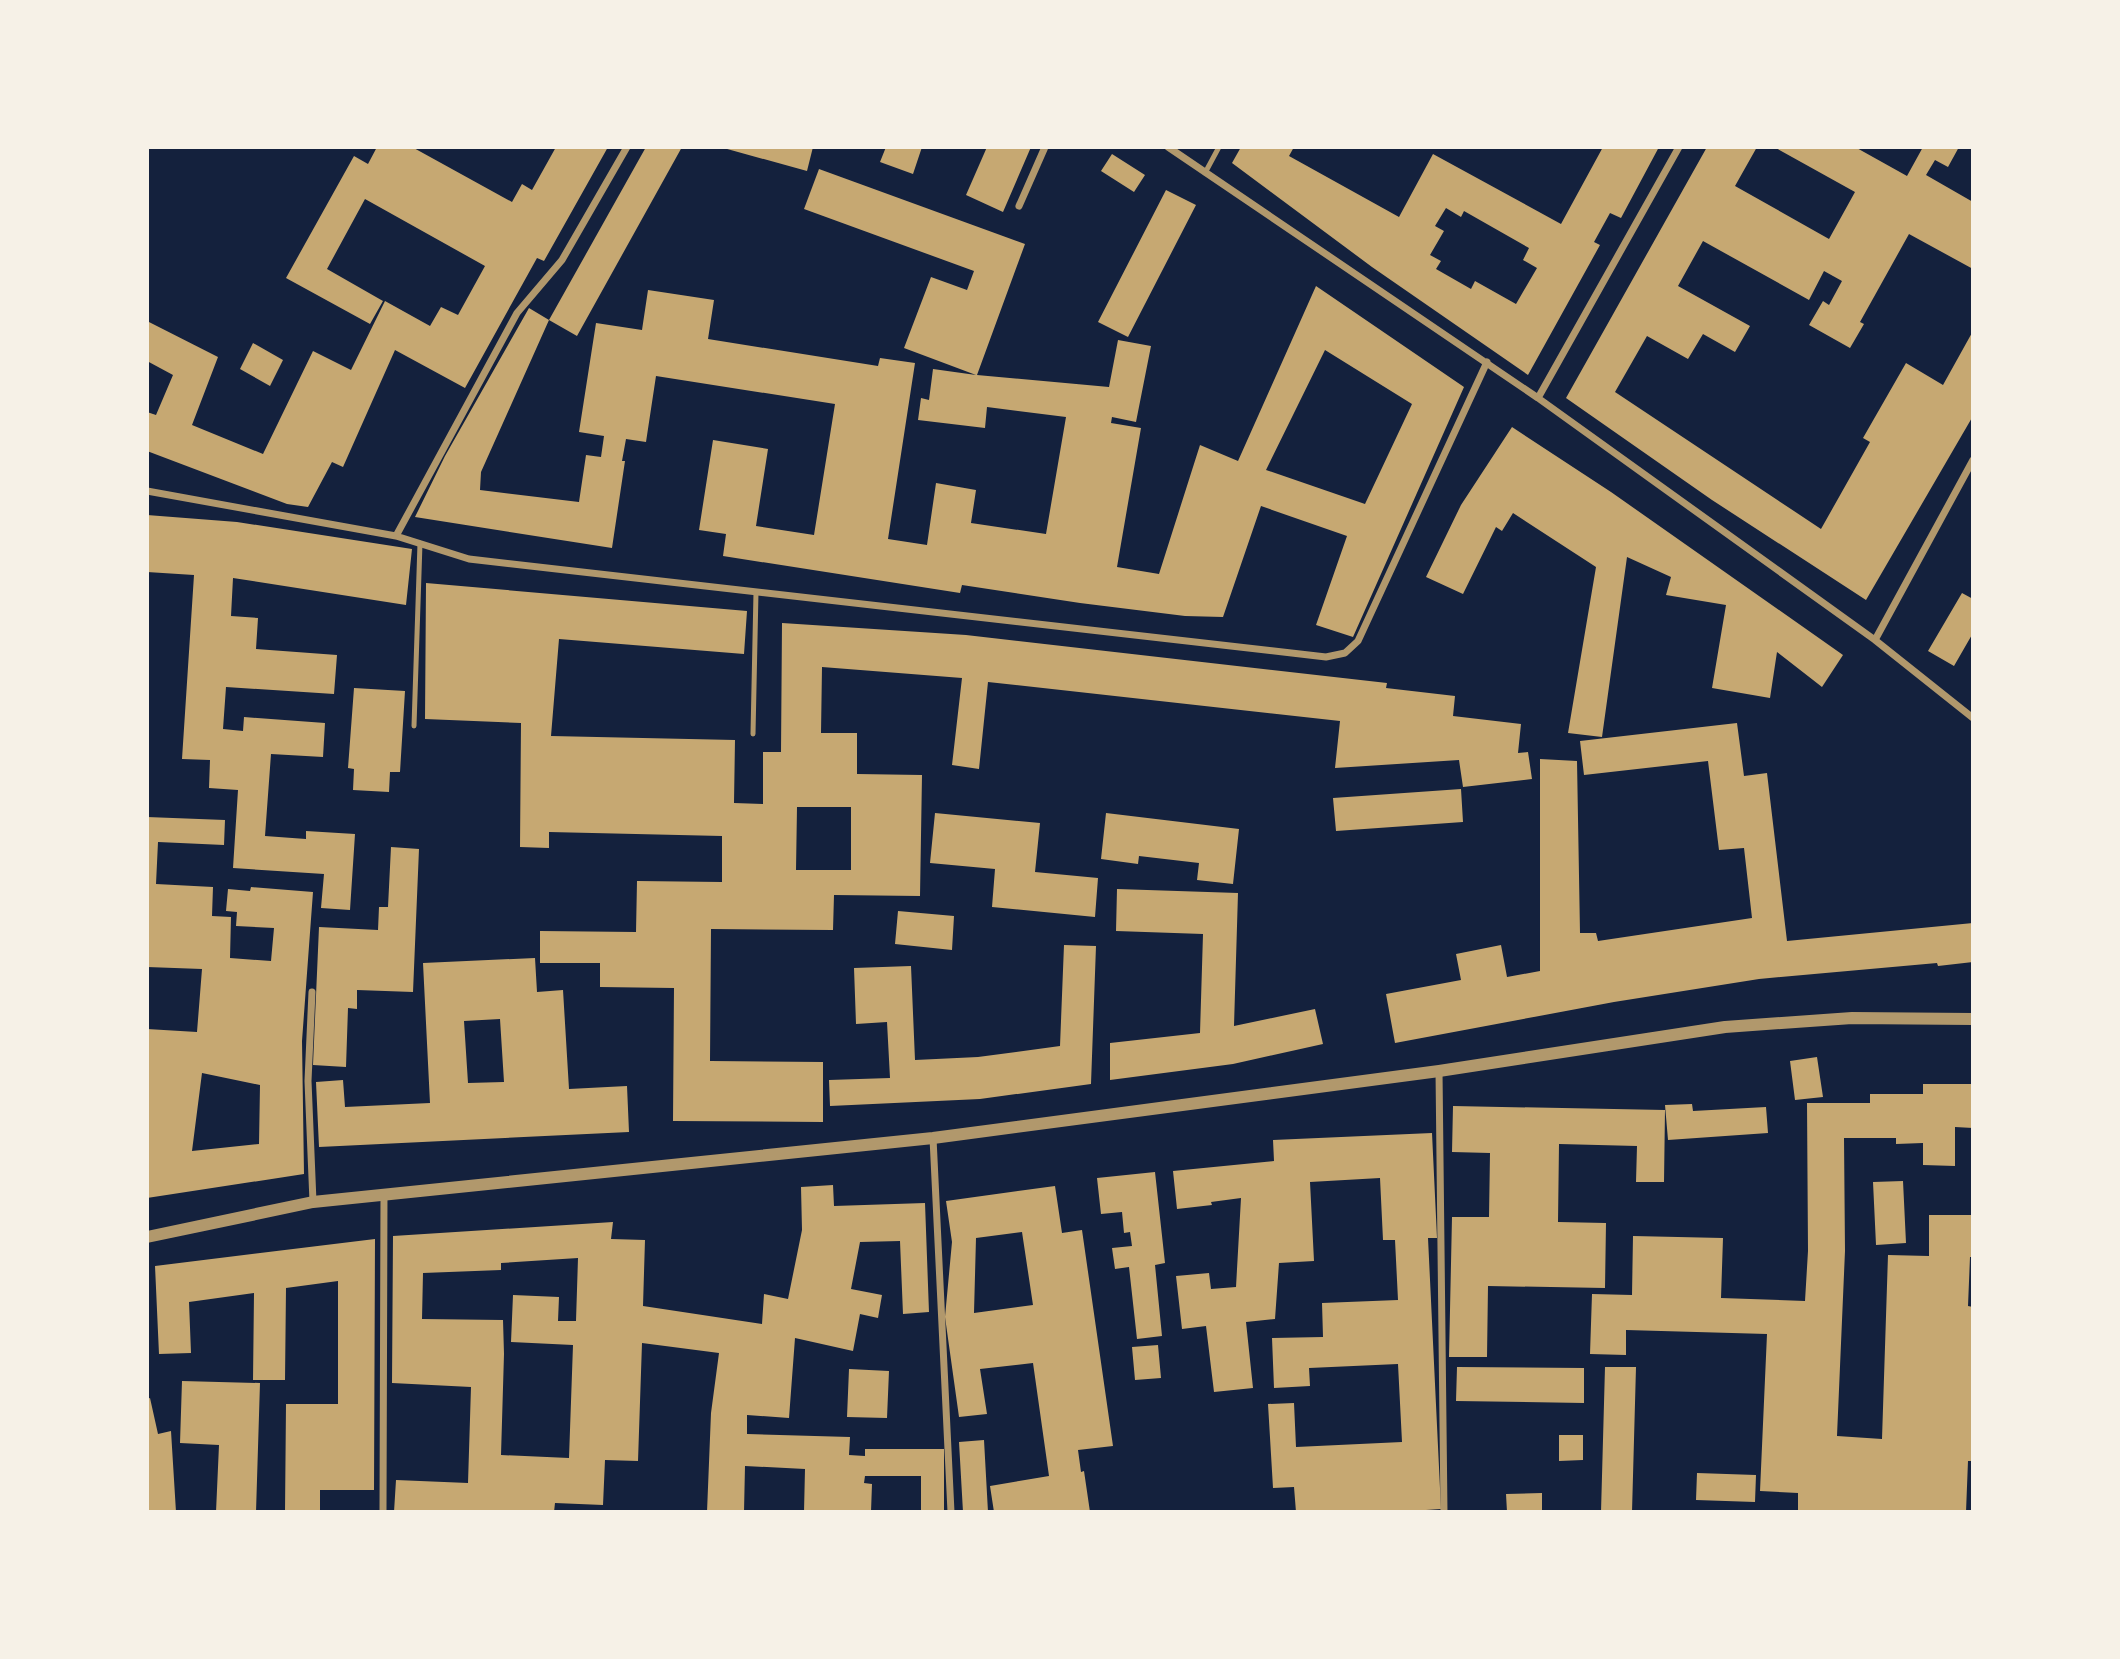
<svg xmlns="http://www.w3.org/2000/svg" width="2120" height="1659" font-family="'Nunito Sans',sans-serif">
<rect width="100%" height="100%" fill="#14213d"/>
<path fill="#c6a872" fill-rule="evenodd" d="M377 147H412L512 202 522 184 532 190 556 147H608L544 261 537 258 465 388 395 350 343 467 332 462 308 507 287 504 147 451V412L156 415 173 375 147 361V321L218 357 192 425 263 454 313 351 351 370 385 301 430 326 441 307 458 315 485 266 365 199 327 269 383 301 370 324 286 278 354 156 368 164Z
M646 147H682L577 336 549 320Z
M720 147H813L807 171Z
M886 147H922L913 174 880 162Z
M987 147H1031L1003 212 966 195Z
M1241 147H1294L1289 156 1399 217 1433 154 1561 224 1603 147H1659L1621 218 1610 213 1594 242 1600 245 1528 375 1372 267 1232 163ZM1446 208 1461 217 1464 211 1529 248 1523 260 1537 268 1516 304 1475 281 1471 289 1436 269 1441 261 1430 255 1444 231 1435 226Z
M1707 147H1757L1735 186 1829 239 1855 192 1774 147H1855L1907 176 1923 147H1959L1948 167 1935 160 1926 175 1973 202V269L1909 234 1860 322 1864 324 1850 348 1809 325 1823 301 1829 305 1842 281 1824 271 1809 300 1703 241 1678 286 1750 326 1735 352 1703 334 1688 359 1647 336 1615 392 1821 529 1870 442 1863 438 1906 363 1943 385 1973 331V416L1866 600 1712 500 1566 398Z
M1112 154 1145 175 1134 192 1101 171Z
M819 169 1025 244 977 375 1109 387 1118 340 1151 346 1136 422 1112 417 1111 423 1141 428 1117 567 1159 574 1200 445 1238 461 1316 286 1464 387 1353 637 1316 625 1347 536 1261 506 1223 617 1185 616 1080 603 962 585 960 593 723 556 726 534 699 530 713 440 768 449 756 526 814 535 835 404 656 376 646 442 626 439 622 461H625L612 548 415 517 445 456 529 308 549 320 481 472 480 490 579 502 586 455 601 457 604 436 579 432 596 323 642 330 648 290 714 300 708 339 878 366 880 358 915 363 888 539 927 545 936 483 976 490 971 523 1046 534 1066 417 987 407 985 428 918 420 921 398 929 400 933 369 976 375 904 348 931 277 967 290 974 271 804 209ZM1325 350 1412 404 1365 504 1266 470Z
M1166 190 1196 205 1128 337 1098 322Z
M253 343 283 360 270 386 240 369Z
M1512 427 1611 492 1843 655 1822 687 1777 652 1770 698 1712 688 1726 605 1666 595 1671 577 1627 557 1602 737 1568 733 1596 567 1513 513 1502 531 1496 527 1463 594 1426 577 1461 505Z
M147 515 237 522 412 549 406 605 233 578 231 616 258 618 256 649 337 655 334 694 226 687 223 729 243 731 244 717 325 723 323 757 271 754 265 836 306 839V831L355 834 350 910 321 908 324 874 233 868 238 790 209 788 210 760 182 759 194 575 147 572Z
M426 583 747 611 744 654 559 639 551 736 735 740 734 803 763 804V752H781L782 623 966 635 1387 683 1386 688 1455 696 1453 716 1521 724 1518 753 1528 752 1532 779 1463 787 1459 760 1335 768 1340 721 988 682 979 769 952 765 962 678 822 667 821 733H857V774L922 775 920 896 834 895 833 930 711 929 710 1061 823 1062V1122L673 1121 674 988 600 987V963H540V931L636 932 637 881 722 882V836L549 832V848L520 847 521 723 425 719ZM797 807H851V870H796Z
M1962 593 1973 599V633L1954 666 1928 651Z
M354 688 405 691 400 772H390L389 792 353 790 354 769 348 768Z
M1737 723 1744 776 1767 773 1787 941 1973 923V962L1938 966 1937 963 1759 979 1614 1002 1395 1043 1386 994 1461 980 1456 954 1501 945 1507 977 1540 971V759L1577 761 1580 933H1596L1598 941 1752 918 1744 848 1719 850 1708 761 1584 775 1580 741Z
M1461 789 1463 822 1336 831 1333 798Z
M935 813 1040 823 1035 872 1098 878 1095 917 992 907 995 869 930 863Z
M1106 813 1239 829 1233 884 1197 880 1199 863 1139 856 1138 864 1101 859Z
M147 817 225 820 224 845 158 842 156 884 213 887 212 916 231 917 230 958 271 961 274 928 236 926 237 912 226 911 228 889 250 891 251 887 313 892 302 1041 304 1174 147 1198V1029L197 1032 202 969 147 967ZM202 1073 260 1085 259 1144 192 1151Z
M391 847 419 849 413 992 357 990V1009L348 1008 346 1067 313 1065 319 927 378 930 379 907H388Z
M1117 889 1238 893 1234 1026 1315 1009 1323 1044 1233 1064 1110 1080V1043L1200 1033 1203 934 1116 931Z
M898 911 954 916 952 950 895 944Z
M1064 945 1096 946 1091 1084 980 1099 830 1106 829 1080 890 1078 887 1022 856 1024 854 968 911 966 915 1060 978 1057 1060 1046Z
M535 958 537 992 563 990 569 1089 627 1086 629 1132 319 1147 316 1082 343 1080 345 1107 430 1103 423 963ZM500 1019 504 1082 468 1083 464 1021Z
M1817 1057 1823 1097 1795 1100 1790 1061Z
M1923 1084H1973V1128L1955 1127V1166L1923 1165V1143L1896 1144V1138H1844L1845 1251 1837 1436 1882 1439 1888 1255 1929 1256V1215H1973V1257H1970L1968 1306 1973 1307V1461H1968L1966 1512H1798V1493L1760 1491 1767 1334 1626 1330V1355L1590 1354 1592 1294 1632 1295 1633 1236 1723 1238 1721 1298 1805 1301 1808 1251 1807 1103H1870V1094H1923Z
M1692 1104 1693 1111 1766 1107 1768 1133 1668 1140 1665 1105Z
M1453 1106 1665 1110 1664 1182H1636L1637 1146 1559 1144 1558 1222 1606 1223 1605 1288 1488 1286 1487 1357H1449L1452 1217H1489L1490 1153 1452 1152Z
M1432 1133 1437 1238H1428L1441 1509 1426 1510V1512H1296L1294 1487 1273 1488 1268 1404 1294 1403 1296 1447 1402 1442 1398 1364 1309 1368 1310 1386 1274 1388 1272 1338 1323 1337 1322 1303 1398 1300 1395 1240H1383L1380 1178 1310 1182 1314 1261 1279 1263 1275 1319 1246 1322 1253 1388 1214 1392 1206 1326 1182 1329 1176 1276 1209 1273 1211 1289 1236 1287 1241 1198 1211 1202 1212 1205 1177 1209 1173 1171 1274 1161 1273 1140Z
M1155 1172 1165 1263 1155 1265 1162 1336 1137 1339 1129 1267 1115 1269 1112 1248 1132 1246 1130 1232 1124 1233 1122 1212 1101 1214 1097 1178Z
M1903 1181 1906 1243 1876 1245 1873 1182Z
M833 1185 834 1206 925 1203 929 1312 903 1314 900 1241 860 1242 851 1289 882 1295 878 1318 860 1314 853 1351 795 1338 789 1418 747 1415V1434L850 1437 849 1455 865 1456V1449H944V1512H921V1476H865L864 1483 872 1484 871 1512H804L805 1469 745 1466 744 1512H707L711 1413 719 1353 642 1343 638 1461 605 1460 603 1505 555 1503 554 1512H394L396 1480 468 1483 471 1387 392 1383 393 1236 613 1222 611 1239 645 1240 643 1306 762 1324 764 1294 788 1299 802 1230 801 1187ZM578 1258 576 1321H558L559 1297 513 1295 511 1342 573 1345 569 1458 501 1455 504 1354 503 1320 422 1319 423 1273 501 1270V1263Z
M1055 1186 1062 1233 1082 1230 1113 1446 1078 1450 1081 1472 1084 1471 1090 1512H994L990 1486 1049 1476 1033 1363 980 1369 987 1414 959 1417 945 1317 952 1242 946 1201ZM1022 1232 1033 1305 974 1313 976 1238Z
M375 1239 374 1490H320V1512H285L286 1404H338V1281L286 1288 285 1380H253L254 1293 189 1302 191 1353 159 1354 155 1266Z
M1158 1345 1161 1378 1135 1380 1132 1347Z
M1457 1367 1584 1368V1403L1456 1401Z
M1605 1367H1636L1632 1512H1601Z
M849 1369 889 1371 887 1418 847 1417Z
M182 1381 260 1383 256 1512H216L219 1445 180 1443Z
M150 1398 158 1434 171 1431 176 1512H147V1399Z
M1559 1435H1583V1460L1559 1461Z
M984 1440 988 1512H963L959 1442Z
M1697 1473 1756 1475 1755 1502 1696 1500Z
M1542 1493V1512H1507L1506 1494Z"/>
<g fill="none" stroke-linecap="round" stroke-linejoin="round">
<path stroke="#b1986c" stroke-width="5" d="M1205 173 1219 147
M414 726 420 543
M753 734 756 592"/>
<path stroke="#b1986c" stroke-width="7" d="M1168 147 1538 398 1875 640
M1019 206 1045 147
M1538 398 1679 147
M1973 460 1875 640 1973 718
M147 491 396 536 469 559 1326 657 1345 653 1358 641 1487 362
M396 536 517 313 562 260 627 147
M312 992 308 1081 313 1202
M1439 1071 1444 1512
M933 1138 951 1512
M383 1512 384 1193"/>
<path stroke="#b1986c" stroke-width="12" d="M147 1237 313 1202 933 1138 1439 1071 1725 1027 1852 1018 1973 1019"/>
</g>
<rect width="2120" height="1659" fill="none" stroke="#f6f1e7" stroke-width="298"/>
</svg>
